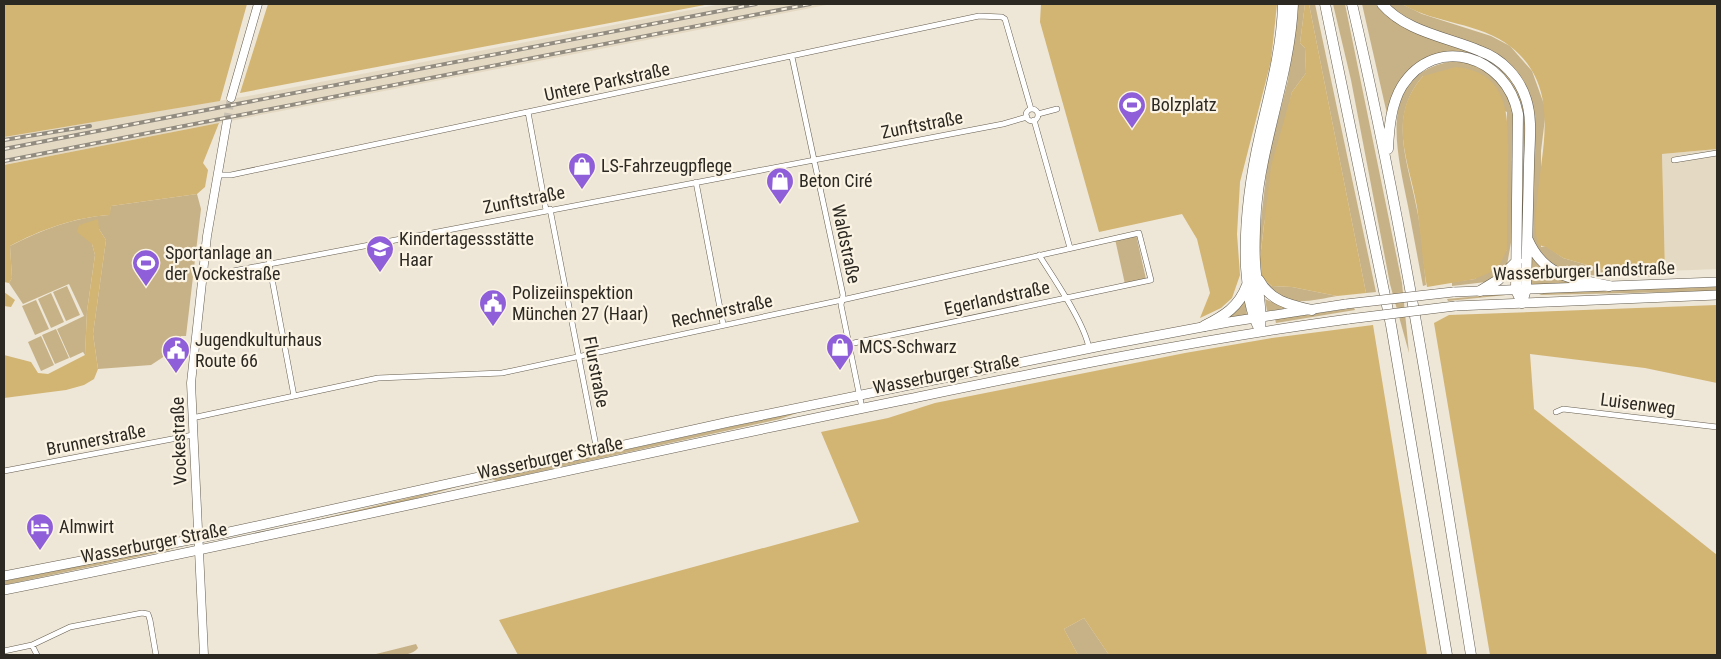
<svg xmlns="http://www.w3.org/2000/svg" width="1721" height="659" font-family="'Roboto Condensed',sans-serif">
<rect width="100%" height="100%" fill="#eee6d6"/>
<path fill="#e4d9c3" d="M721 4H831L4 165V137L254 95Z
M1717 149V269L1665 271 1662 154Z"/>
<path fill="#c7b287" d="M1297 4H1305L1300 43 1305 48 1306 73 1292 92 1264 224 1260 259 1259 237 1268 159 1288 80Z
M1309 4H1315L1376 292 1366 293Z
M1333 4H1345L1402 283 1409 353 1390 284 1351 80Z
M1362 4H1375L1387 15C1418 28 1481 48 1504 69 1518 82 1523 100 1526 118L1521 285 1523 117C1517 90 1496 49 1461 53 1454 54 1446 58 1439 60 1430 63 1417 64 1410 70 1397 80 1393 99 1387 114Z
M1387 4H1402L1422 14 1491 36 1510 46 1532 71 1546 110 1541 151V247L1546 246 1563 258 1608 271H1665V276L1614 277 1566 273 1553 267 1532 241 1533 144 1517 74 1403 17Z
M1453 61 1468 63 1490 73 1506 91 1513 112 1512 237 1507 265 1501 272 1486 282 1452 286V282L1475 279 1507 250V112L1423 76C1388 116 1407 159 1416 205 1422 231 1423 258 1426 285L1423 286C1418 259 1413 233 1408 206 1397 151 1375 74 1453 61Z
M197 194 201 209 186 336H181L179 351 174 350 151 365 98 369 93 334 106 240 99 229 92 244 95 255 87 311 85 355 83 352 70 358 57 329 84 316 69 284 23 304 9 283 12 278 10 246C41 230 75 217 109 215L111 206Z
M1136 234 1146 279 1125 284 1115 239Z
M1529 254 1544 271 1572 283 1529 285Z
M1262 278 1272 286 1292 287 1337 296C1320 299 1293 306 1277 296 1272 293 1266 283 1262 278Z
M67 286 80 315 66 321 53 292Z
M1717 287V291L1539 295 1546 292Z
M51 293 64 322 51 328 38 299Z
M1502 294 1506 295 1448 301 1447 299Z
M1245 297 1247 315 1226 318 1238 310Z
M1265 299 1284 307V309L1267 311Z
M36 300 49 329 35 335 22 306Z
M1354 308 1355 310 1276 323 1275 319Z
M56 329 69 358 55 364 42 335Z
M41 336 54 365 41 371 28 342Z
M840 403V404L800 412 780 419 496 481 492 479Z
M467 484 410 500 224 542Z
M169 548 170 550 4 585V581Z
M1084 618 1109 655H1078L1064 629Z
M416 644 418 648C409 659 385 655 372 655Z"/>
<path fill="#d2b473" d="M4 4H247L220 101 4 137Z
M268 4H710L240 93Z
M1041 4H1277L1271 61 1240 182 1237 234 1240 275 1232 298 1221 308 1200 318 1210 293 1197 239 1182 214 1099 232 1040 22Z
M1305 4H1309L1366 293 1337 296 1292 287 1272 286 1262 278 1260 259 1271 166 1292 92 1306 73 1305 48 1300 43Z
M1402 4H1717V149L1662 154 1665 271H1608L1563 258 1546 247 1539 245C1533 231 1536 215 1537 200 1542 146 1561 87 1511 47 1480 22 1435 24 1402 4Z
M1456 67C1514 73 1508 124 1508 169 1507 196 1507 223 1507 250L1500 264 1491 272 1475 279 1427 287C1422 261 1421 234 1417 207 1409 160 1386 118 1423 76Z
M219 123 203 163 208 170 205 187 197 194 111 206 110 215C75 217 40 230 10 246L12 278 9 283 4 282V165Z
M98 219 99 229 106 240 93 334 98 369 94 379 84 385 66 390 4 398V355L31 362 38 373 48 374 85 355 87 311 95 255 92 244 77 232 79 225Z
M4 292 15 300 11 307 4 306Z
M1717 305V383L1645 368 1530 354 1534 409 1717 555V655H1490L1434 323 1449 315Z
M1373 325 1427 655H1109L1084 618 1064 629 1078 655H518L499 620 859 522 821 432 888 418 935 403 1185 353 1272 338Z"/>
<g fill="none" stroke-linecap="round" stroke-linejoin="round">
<path stroke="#c7c0b2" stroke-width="8" stroke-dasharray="8 4" stroke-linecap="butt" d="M227 121 231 98"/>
<g stroke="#645d50" stroke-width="6">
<path id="street" d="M792 57 843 295 841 305 862 408
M1026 115a6 6 0 1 1 12 0a6 6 0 1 1-12 0Z
M528 112 546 210
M1038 114 1057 109
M1034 120 1070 248
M1674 160 1717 153
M218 175H231L979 16 1002 17 1005 19 1031 109
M696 182 723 324
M550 209 597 451
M1039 255C1054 279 1084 322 1089 348
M269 263 294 396
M202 272H228L1003 124 1027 117
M1556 412 1563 409 1717 427
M192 418 378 378 502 373 842 300 1139 233 1151 280 849 344
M4 471 193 435
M32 645 37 655
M4 651 32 645 70 627 142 613 148 614 150 620 156 655"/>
</g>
<g stroke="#645d50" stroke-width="9">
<path id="secondary" d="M231 98 258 4
M204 655 191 383 207 236 227 121"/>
</g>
<g stroke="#645d50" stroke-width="10">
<path id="primary" d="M1453 292 1717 282
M1455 306 1717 295
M4 576 220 534 729 422 1101 346 1229 322 1346 304
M4 590C306 530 606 460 908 399 1055 369 1200 339 1349 319"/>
</g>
<g stroke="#645d50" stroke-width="11">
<path id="highway" d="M1325 4 1391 325 1447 655
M1352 4C1402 219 1436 437 1471 655
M1382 4C1406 32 1447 37 1480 51 1502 59 1519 77 1526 99 1533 120 1529 146 1529 167 1528 208 1527 249 1526 289L1522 303
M1388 149C1389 128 1391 104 1402 86 1436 33 1507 56 1518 114L1516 290 1522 303
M1528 240C1545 278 1573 278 1609 286
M1259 280C1270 301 1290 305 1312 310
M1480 291 1498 280 1517 261
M1204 326C1224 316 1239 307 1247 285
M1260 330C1249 310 1248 290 1246 267 1244 222 1250 179 1260 135 1270 91 1282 49 1283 4
M1260 330C1263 307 1256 285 1255 262 1254 245 1255 226 1256 209 1262 139 1290 74 1293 4"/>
</g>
<use href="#street" stroke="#fff" stroke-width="5"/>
<use href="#secondary" stroke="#fff" stroke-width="8"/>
<use href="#primary" stroke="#fff" stroke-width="9"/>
<use href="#highway" stroke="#fff" stroke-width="10"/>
<g stroke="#918b80" stroke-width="4">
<path id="rail" d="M4 140 90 126
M4 149 756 4
M4 161 810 4"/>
</g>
<use href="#rail" stroke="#fbf3e3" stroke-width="2" stroke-dasharray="5.5" stroke-linecap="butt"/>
<g stroke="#645d50" stroke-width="10" stroke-linecap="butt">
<path id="primary-bridge" d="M1346 304 1453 292
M1349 319 1455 306"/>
</g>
<use href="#primary-bridge" stroke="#fff" stroke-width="9"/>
</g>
<defs>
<g id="stadium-pin" transform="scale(1.4375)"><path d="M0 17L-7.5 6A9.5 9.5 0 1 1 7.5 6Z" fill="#8e5fd9" stroke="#fbf3e3"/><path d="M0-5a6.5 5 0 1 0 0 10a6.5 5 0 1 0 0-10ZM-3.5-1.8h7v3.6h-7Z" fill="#fff"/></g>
<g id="shop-pin" transform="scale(1.4375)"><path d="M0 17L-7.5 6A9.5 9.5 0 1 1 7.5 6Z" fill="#8e5fd9" stroke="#fbf3e3"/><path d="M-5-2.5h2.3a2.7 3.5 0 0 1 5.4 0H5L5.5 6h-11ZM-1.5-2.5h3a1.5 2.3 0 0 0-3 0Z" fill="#fff"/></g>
<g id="school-pin" transform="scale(1.4375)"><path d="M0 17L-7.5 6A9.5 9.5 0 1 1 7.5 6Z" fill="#8e5fd9" stroke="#fbf3e3"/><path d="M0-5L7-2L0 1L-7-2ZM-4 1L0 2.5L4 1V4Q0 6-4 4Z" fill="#fff"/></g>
<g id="civic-pin" transform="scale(1.4375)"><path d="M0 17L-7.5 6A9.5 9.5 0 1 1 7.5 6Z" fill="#8e5fd9" stroke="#fbf3e3"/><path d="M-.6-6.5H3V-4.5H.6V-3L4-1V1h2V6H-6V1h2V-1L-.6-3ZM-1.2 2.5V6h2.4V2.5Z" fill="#fff"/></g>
<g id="hotel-pin" transform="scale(1.4375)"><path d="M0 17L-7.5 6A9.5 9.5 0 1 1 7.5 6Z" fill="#8e5fd9" stroke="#fbf3e3"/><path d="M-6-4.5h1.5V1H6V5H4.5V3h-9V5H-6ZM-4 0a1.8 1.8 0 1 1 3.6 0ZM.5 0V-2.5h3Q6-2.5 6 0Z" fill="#fff"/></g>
</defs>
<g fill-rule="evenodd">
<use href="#stadium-pin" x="1132" y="105"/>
<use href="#shop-pin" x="582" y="166"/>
<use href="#shop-pin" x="780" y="181"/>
<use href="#school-pin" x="380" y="249"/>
<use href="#stadium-pin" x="146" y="263"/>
<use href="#civic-pin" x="493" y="303"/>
<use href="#shop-pin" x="840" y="347"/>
<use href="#civic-pin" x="176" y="350"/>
<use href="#hotel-pin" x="40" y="527"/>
</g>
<g text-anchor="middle" stroke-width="4.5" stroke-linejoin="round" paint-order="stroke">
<g font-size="18" fill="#2c2923" stroke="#fbf3e3">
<text transform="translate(607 82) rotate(-12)" y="6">Untere Parkstraße</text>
<text transform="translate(922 125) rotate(-11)" y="6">Zunftstraße</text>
<text transform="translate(524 200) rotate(-11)" y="6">Zunftstraße</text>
<text transform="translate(846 244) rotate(78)" y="6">Waldstraße</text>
<text transform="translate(1584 271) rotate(-2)" y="6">Wasserburger Landstraße</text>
<text transform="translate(997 298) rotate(-12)" y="6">Egerlandstraße</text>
<text transform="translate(722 311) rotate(-12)" y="6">Rechnerstraße</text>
<text transform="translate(596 372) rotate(79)" y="6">Flurstraße</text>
<text transform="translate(946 374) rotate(-11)" y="6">Wasserburger Straße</text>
<text transform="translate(1638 404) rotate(7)" y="6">Luisenweg</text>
<text transform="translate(96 440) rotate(-11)" y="6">Brunnerstraße</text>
<text transform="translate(179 441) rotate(-92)" y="6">Vockestraße</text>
<text transform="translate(550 458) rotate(-12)" y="6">Wasserburger Straße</text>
<text transform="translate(154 543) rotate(-11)" y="6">Wasserburger Straße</text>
</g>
<g font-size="18" fill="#2c2923" stroke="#fbf3e3" text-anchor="start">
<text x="1151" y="111">Bolzplatz</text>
<text x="601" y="172">LS-Fahrzeugpflege</text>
<text x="799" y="187">Beton Ciré</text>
<text x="399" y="245">Kindertagessstätte<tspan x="399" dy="21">Haar</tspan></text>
<text x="165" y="259">Sportanlage an<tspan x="165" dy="21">der Vockestraße</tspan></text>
<text x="512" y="299">Polizeiinspektion<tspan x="512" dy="21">München 27 (Haar)</tspan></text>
<text x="195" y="346">Jugendkulturhaus<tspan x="195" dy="21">Route 66</tspan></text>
<text x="859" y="353">MCS-Schwarz</text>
<text x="59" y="533">Almwirt</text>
</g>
</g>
<rect width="1721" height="659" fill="none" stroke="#2c2923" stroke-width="10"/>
</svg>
